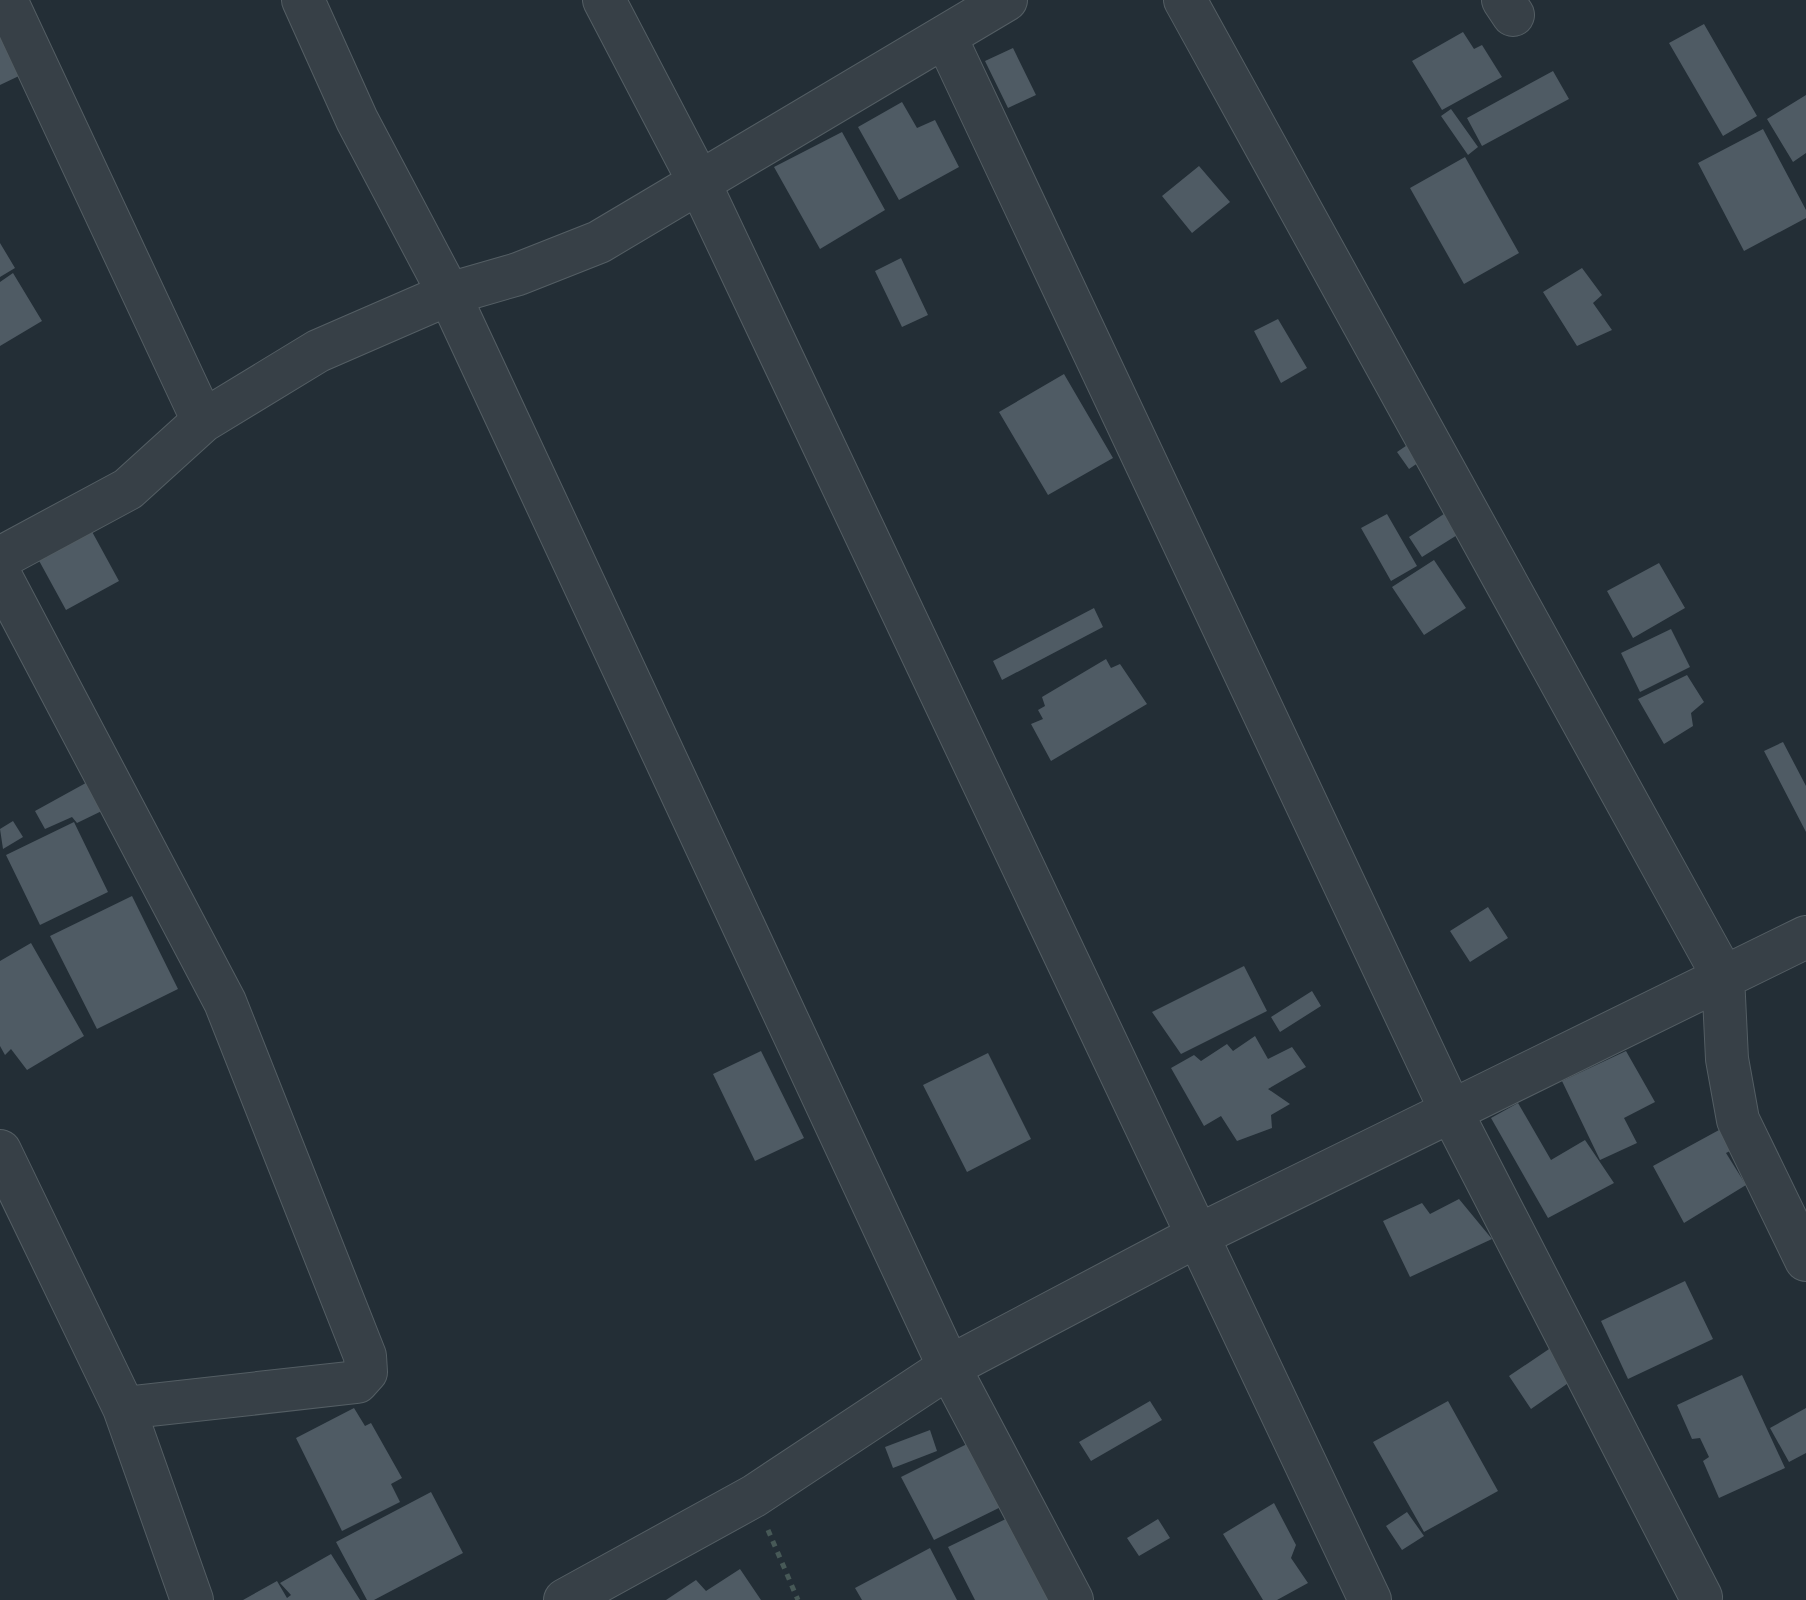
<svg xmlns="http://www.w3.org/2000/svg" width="1806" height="1600" font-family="'Source Sans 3',sans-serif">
<rect width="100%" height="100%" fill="#232e36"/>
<path fill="#4f5b64" d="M0 23 42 65 0 85Z
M1704 24 1757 116 1723 136 1669 43Z
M1463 32 1474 49 1482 45 1502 77 1442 110 1412 61Z
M1013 48 1036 95 1008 108 985 61Z
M1553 71 1569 99 1482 146 1467 118Z
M1806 95V153L1793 162 1767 119Z
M902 102 917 128 935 120 959 167 899 200 858 127Z
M1451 109 1478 147 1468 155 1441 116Z
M1763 129 1806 210V218L1744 251 1698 163Z
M842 132 885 210 820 249 774 167Z
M1465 157 1519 253 1464 284 1410 188Z
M1199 166 1230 202 1192 233 1162 196Z
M0 243 15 268 0 277Z
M901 258 928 315 902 327 875 271Z
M1582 268 1602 295 1593 303 1612 330 1577 346 1543 292Z
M13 273 42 321 0 346V282Z
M1278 319 1307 368 1281 383 1254 331Z
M1064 374 1113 458 1048 495 999 412Z
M1425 433 1437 450 1409 469 1397 452Z
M1456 506 1470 527 1422 557 1409 537Z
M1387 514 1417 566 1391 581 1361 528Z
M84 517 119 581 66 610 31 546Z
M1434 560 1466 608 1424 635 1392 587Z
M1659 563 1685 608 1633 638 1607 591Z
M1094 608 1103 627 1002 680 993 661Z
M1671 629 1690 667 1640 692 1621 653Z
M1106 659 1111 668 1120 664 1147 704 1051 761 1031 724 1043 719 1038 710 1045 706 1042 697Z
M1687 675 1704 702 1691 713 1693 726 1664 744 1638 699Z
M1783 742 1806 786V832L1764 751Z
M93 779 110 807 77 823 72 817 45 829 35 811Z
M13 821 23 837 3 849 0 829Z
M74 822 108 892 40 925 6 855Z
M132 896 178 989 97 1029 50 936Z
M1488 907 1508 938 1470 962 1450 931Z
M31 943 84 1036 27 1070 11 1049 5 1055 0 1046V961Z
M1244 966 1267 1011 1181 1054 1152 1012Z
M1312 991 1321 1006 1280 1032 1271 1017Z
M1255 1036 1268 1059 1292 1047 1306 1067 1268 1089 1290 1104 1271 1115 1272 1128 1237 1141 1221 1116 1204 1126 1171 1068 1194 1055 1201 1061 1227 1044 1233 1051Z
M761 1051 804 1138 755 1161 713 1074Z
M1626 1051 1655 1102 1624 1118 1637 1143 1600 1160 1562 1081Z
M988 1053 1031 1139 967 1172 923 1085Z
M1518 1103 1551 1160 1585 1140 1614 1183 1548 1218 1491 1118Z
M1730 1124 1742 1145 1726 1153 1746 1185 1684 1223 1653 1166Z
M1459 1199 1492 1239 1410 1277 1383 1221 1422 1203 1430 1214Z
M1685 1281 1713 1339 1628 1379 1601 1321Z
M1552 1347 1574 1379 1531 1409 1509 1376Z
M1742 1375 1785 1468 1719 1498 1703 1461 1709 1457 1700 1438 1692 1439 1677 1405Z
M1150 1401 1162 1420 1091 1461 1079 1442Z
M1448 1401 1498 1491 1424 1532 1373 1442Z
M354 1408 365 1426 371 1423 402 1478 391 1484 400 1502 342 1531 296 1438Z
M1806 1408V1453L1789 1462 1770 1428Z
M930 1430 937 1451 893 1468 885 1447Z
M985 1435 1017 1499 934 1540 901 1477Z
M431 1492 463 1553 374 1600H367L336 1542Z
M1274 1503 1296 1545 1291 1558 1308 1583 1277 1600H1263L1223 1534Z
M1407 1512 1424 1536 1402 1550 1386 1526Z
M1012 1516 1053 1600H975L948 1547Z
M1158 1519 1170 1538 1139 1556 1127 1538Z
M930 1548 957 1600H862L855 1588Z
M331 1554 360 1600H243L277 1581 287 1598 291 1595 280 1583Z
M740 1569 761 1600H666L696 1580 706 1591Z"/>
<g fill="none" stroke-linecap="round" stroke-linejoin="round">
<g stroke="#545e64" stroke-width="44">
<path id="street" d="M6 0 203 421
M303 0 357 120 449 294 949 1367 1072 1600
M604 0 698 180 1370 1600
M1185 0 1723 976 1727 1059 1738 1120 1806 1260
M1503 0 1513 15
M946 38 1452 1113 1701 1597
M0 558 128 489 203 421 318 351 449 294 518 274 599 242 1006 0
M0 575 225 1002 365 1356 366 1372 357 1382 124 1408
M0 1151 124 1408 192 1600
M565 1600 754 1496 949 1367 1197 1236 1806 937"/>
</g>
<path stroke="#475957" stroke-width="5" stroke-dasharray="6 6" stroke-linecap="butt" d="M768 1530 798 1600"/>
<use href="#street" stroke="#374047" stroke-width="42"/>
</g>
</svg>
